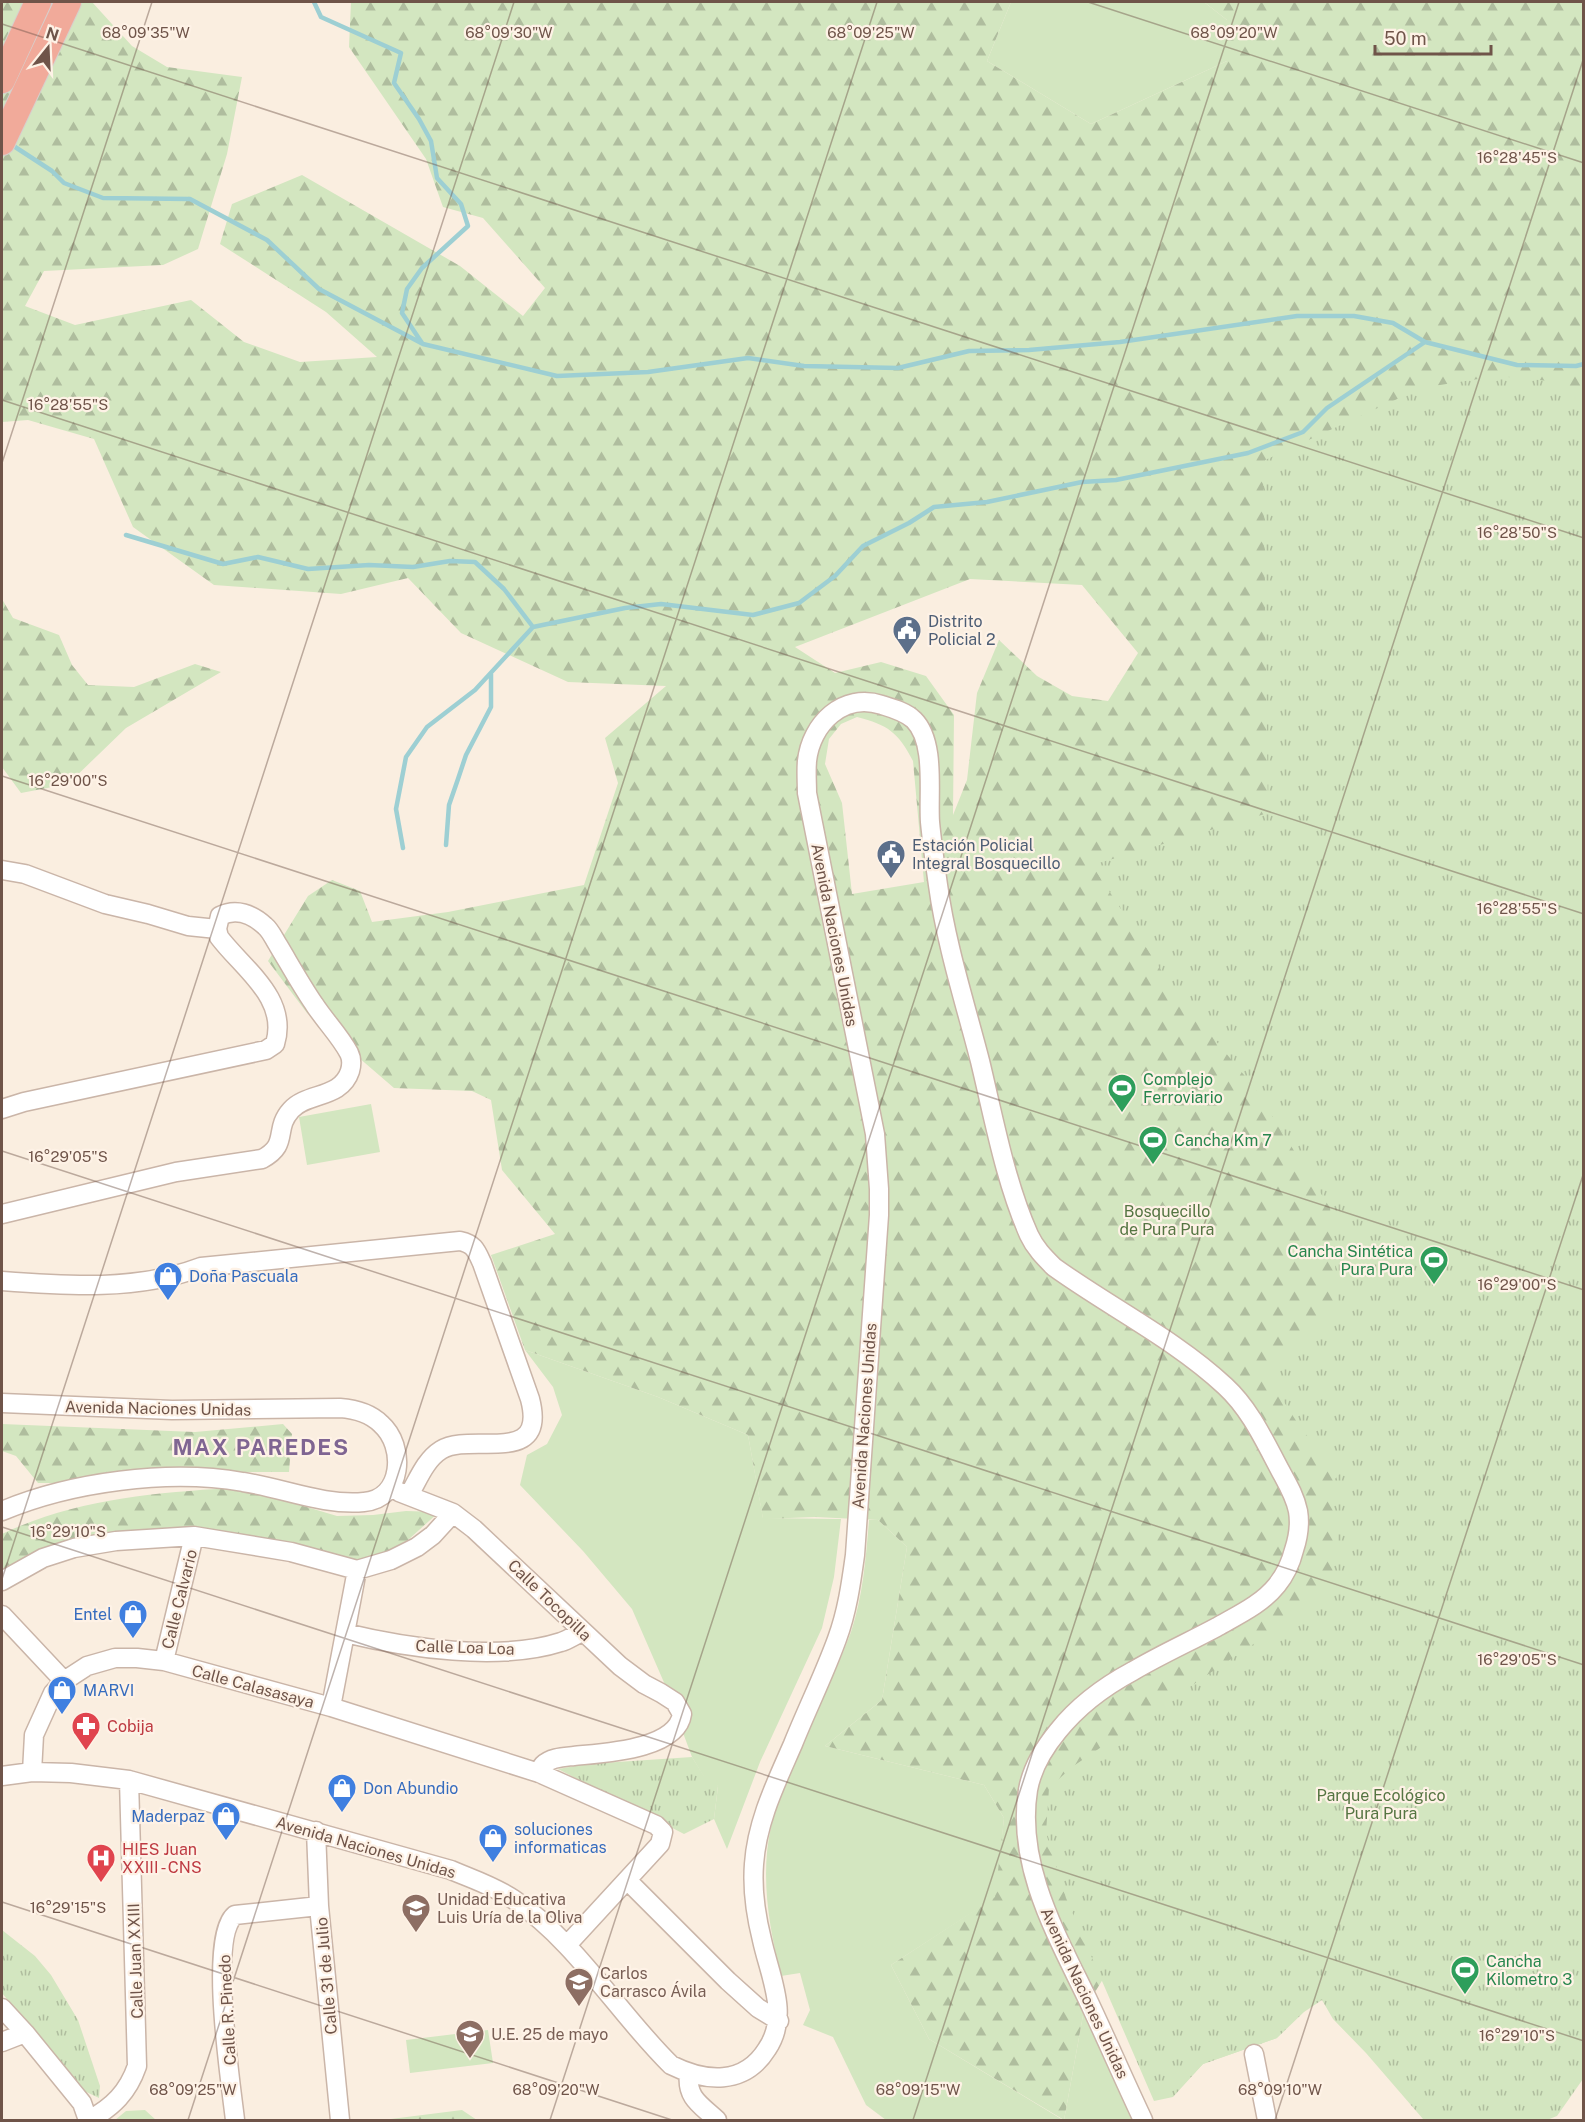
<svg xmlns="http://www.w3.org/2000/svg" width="1585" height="2122" font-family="'Public Sans',sans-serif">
<defs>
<pattern id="forest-firs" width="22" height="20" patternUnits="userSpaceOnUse" patternTransform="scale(1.5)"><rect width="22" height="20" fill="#d3e6c0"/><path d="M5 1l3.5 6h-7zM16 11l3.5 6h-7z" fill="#afbd9e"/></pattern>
<pattern id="park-tufts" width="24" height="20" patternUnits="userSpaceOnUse" patternTransform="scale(1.5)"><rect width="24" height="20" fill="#d3e6c0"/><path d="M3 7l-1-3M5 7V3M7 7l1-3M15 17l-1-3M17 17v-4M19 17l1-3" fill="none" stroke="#afbd9e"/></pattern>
</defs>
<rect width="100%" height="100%" fill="#faeee0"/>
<path fill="#d3e6c0" d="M1011 2H1204L1227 20V61L1091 124 987 61Z
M371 1104 380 1152 307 1165 299 1117Z
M525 1350 658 1397 748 1435 763 1518 841 1519 834 1577 822 1628 760 1762 727 1849 714 1819 718 1786 704 1777 692 1757 666 1687 632 1609 583 1551 520 1485 527 1455 547 1444 562 1415 553 1387Z
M869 1520H878L907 1547 882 1700 825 1746 984 1785 1004 1818 996 1897 891 1965 929 2039 1063 2120H886L866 2105 833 2037 803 2025 810 2010 800 1973 781 1976C769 1927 760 1876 771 1827 787 1758 827 1698 851 1632 863 1596 866 1557 869 1520Z
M1084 2010 1136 2120H1064Z
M488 2030 493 2063 410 2073 406 2040Z"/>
<path fill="url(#forest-firs)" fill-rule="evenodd" d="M2 2H92L132 46 167 67 242 77 227 154 198 249 163 265 44 271 25 306 75 325 191 300 244 342 300 362 377 357 326 312 220 244 232 204 302 175 460 266 523 316 545 288 483 218 443 207 426 159 349 47 351 2H1011L987 61 1091 124 1227 61V20L1204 2H1583V1805L1296 1948 1277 2038 1203 2064 1184 2084 1133 1930 1084 2010 1064 2120 929 2039 891 1965 995 1897 1004 1818 984 1785 825 1746 882 1700 907 1547 878 1520 815 1517 763 1519 748 1435 658 1397 525 1350 491 1255 555 1234 502 1170 491 1100 472 1091 394 1088 307 1013 268 961 308 896 332 880 360 891 372 922 448 912 584 885 618 783 605 738 666 686 568 682 461 633 408 578 341 594 214 585 133 527 94 439 28 420 2 422ZM970 579 1082 585 1138 653 1108 701 1072 696 1037 676 999 640 977 693 967 780 953 815 954 715 926 676 881 662 835 673 795 647ZM857 717C888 725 898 732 913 761L924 882 852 894 842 803 825 764 829 739 841 724Z
M2 599 13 618 59 635 72 665 88 685 134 687 195 664 221 672 126 728 68 784 21 793 2 767Z
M2 1424 195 1432 283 1424 292 1434 289 1472H182L53 1483H38L16 1456 2 1451Z
M230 1488 300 1505 337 1516 373 1515 406 1511 439 1512 398 1549 349 1562 236 1535 57 1548 12 1564 2 1572V1534C73 1500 151 1493 230 1488Z
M462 2110 477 2120H383Z"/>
<path fill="url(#park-tufts)" d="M1497 376 1559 382 1584 395 1583 2079 1557 2116 1547 2120H1427L1423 2119 1366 2053 1333 2019 1322 2000 1304 2012 1277 2038 1203 2064 1173 2097 1154 2101 1066 1898 1046 1833 1049 1788 1072 1767 1216 1669 1308 1608 1330 1587 1338 1540 1330 1485 1340 1473 1302 1430 1264 1371 1339 1310 1330 1208 1254 1087 1176 993 1092 865 1268 813 1263 461 1421 388Z
M692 1757 704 1776 715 1779 718 1786 714 1819 684 1834 558 1769 587 1764Z
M2 1930 35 1956 51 1975 78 2020 100 2086 99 2098 82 2090 2 1993Z
M145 2110 156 2120H115L126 2111Z"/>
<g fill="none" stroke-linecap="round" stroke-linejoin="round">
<path stroke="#9dcfd3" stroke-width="4.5" d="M314 2 321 17 401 53 394 83 419 119 431 141 437 178 461 204 468 226 422 268 407 289 402 313 422 343
M9 143 52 171 64 183 103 198 190 199 267 240 319 289 423 344 557 376 648 372 748 358 804 366 898 368 969 351 1029 350 1120 342 1297 316H1354L1393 323 1425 342 1517 365 1576 366 1584 364
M126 535 223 564 258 557 308 569 369 565 413 567 450 561 475 562 504 589 533 627
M446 845 449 805 458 779 466 755 491 707V674
M403 848 396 809 406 757 427 727 475 690 533 627 625 608 661 604 753 615 799 603 835 576 863 546 909 523 934 507 987 502 1082 482 1116 480 1248 453 1303 432 1327 408 1425 342"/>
<g stroke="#cab5a8" stroke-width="21">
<path id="minor" d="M2 870 25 874 105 904 148 914 188 926 217 929
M2 1109 24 1102 266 1050 275 1044C289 998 243 969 219 937L217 929 220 916C236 908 252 914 265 926 271 931 274 939 278 945 290 965 301 985 314 1004 325 1021 340 1036 349 1053 352 1059 352 1064 350 1071 341 1099 307 1092 291 1110 273 1130 290 1144 262 1159L176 1172 2 1214
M2 1281C67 1286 138 1291 201 1267L460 1241C474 1244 476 1250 482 1263L530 1399C548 1468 471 1431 441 1450 425 1460 418 1480 409 1495
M2 1403 172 1410 340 1408C354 1409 370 1413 381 1424 406 1446 403 1499 364 1502 324 1506 283 1488 243 1482 168 1469 71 1482 2 1511
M399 1492 453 1513 474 1529 620 1666 644 1684 661 1693 675 1702 682 1714C677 1750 602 1753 574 1756 565 1757 551 1757 543 1765 542 1766 539 1772 539 1773
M2 1581 43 1558 74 1548 116 1541 194 1536 291 1552 357 1570 391 1560 417 1547 433 1535 453 1513
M2 1615 64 1681
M345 1633C407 1648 499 1662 561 1642 568 1640 575 1635 582 1632
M164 1661 194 1536
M331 1707 357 1570
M32 1772 34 1735 53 1693 64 1681 87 1666 115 1658H137L164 1661 331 1707 539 1773 656 1825 663 1832 660 1844 567 1945
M2 1776 32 1772 71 1773 129 1780 451 1870C472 1879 494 1886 513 1899 577 1942 617 2012 671 2065 705 2082 744 2086 767 2049 790 2015 770 1977 762 1940 756 1916 752 1889 754 1864 757 1821 776 1783 793 1744 807 1709 824 1675 837 1639 847 1612 851 1584 855 1555L879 1215V1189L875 1134 807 793C807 783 806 772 807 761 811 724 843 692 882 705 892 708 906 712 914 720 936 742 928 793 930 822 932 843 935 864 938 885 946 944 965 1003 980 1061 994 1119 1005 1181 1029 1235 1035 1248 1044 1257 1054 1267 1108 1306 1176 1340 1225 1386 1250 1409 1264 1440 1280 1470 1287 1483 1295 1496 1298 1511 1300 1523 1298 1538 1294 1550 1291 1562 1285 1575 1277 1585 1262 1604 1238 1615 1217 1627 1189 1642 1160 1655 1133 1671 1105 1686 1078 1706 1058 1731 1044 1748 1032 1767 1028 1790 1016 1864 1056 1934 1087 1998 1106 2038 1124 2080 1143 2120
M316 1831 319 1906 340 2120
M628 1881 728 1981 758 2008 779 2021
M2 2008 25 2033 82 2103 88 2120
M2 2042 25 2033
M1254 2054 1267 2120
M689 2074C686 2098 701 2105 717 2120
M89 2120C113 2107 128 2092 137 2066L129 1780
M235 2120C231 2084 208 1937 235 1915L319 1906"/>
</g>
<g stroke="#d7cfcc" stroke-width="28">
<path id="highway" d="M2 80 38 2
M2 142 68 2"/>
</g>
<use href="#minor" stroke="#fff" stroke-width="18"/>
<use href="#highway" stroke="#f1aa9a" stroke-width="26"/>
</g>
<path fill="none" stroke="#6f5449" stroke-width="1.5" stroke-opacity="0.45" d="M1088 2 1584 163M2 24 1584 538M2 400 1584 914M2 463 152 2M2 776 1584 1290M2 1151 1584 1665M2 1527 1584 2041M2 1579 514 2M2 1902 672 2120M188 2120 877 2M550 2120 1239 2M913 2120 1584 57M1275 2120 1584 1172"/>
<defs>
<g id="civic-pin" transform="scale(1.5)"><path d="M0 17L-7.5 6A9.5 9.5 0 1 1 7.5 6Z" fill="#5c6f8a" stroke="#fef2e6"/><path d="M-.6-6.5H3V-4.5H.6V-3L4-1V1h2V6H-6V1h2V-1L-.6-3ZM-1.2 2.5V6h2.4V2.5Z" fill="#fff"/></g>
<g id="stadium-pin" transform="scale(1.5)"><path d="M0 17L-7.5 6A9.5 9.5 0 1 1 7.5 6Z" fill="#2e9e5b" stroke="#fef2e6"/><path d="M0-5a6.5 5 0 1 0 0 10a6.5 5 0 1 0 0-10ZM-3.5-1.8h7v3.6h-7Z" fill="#fff"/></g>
<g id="shop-pin" transform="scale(1.5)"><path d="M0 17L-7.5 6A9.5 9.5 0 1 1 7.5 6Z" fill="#3f7fe0" stroke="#fef2e6"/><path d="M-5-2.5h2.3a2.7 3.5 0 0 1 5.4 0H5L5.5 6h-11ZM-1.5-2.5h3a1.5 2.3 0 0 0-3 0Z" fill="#fff"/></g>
<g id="pharmacy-pin" transform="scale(1.5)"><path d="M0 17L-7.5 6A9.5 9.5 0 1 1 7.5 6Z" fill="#e0444e" stroke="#fef2e6"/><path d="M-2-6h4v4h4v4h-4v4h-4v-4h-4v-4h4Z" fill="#fff"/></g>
<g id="hospital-pin" transform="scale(1.5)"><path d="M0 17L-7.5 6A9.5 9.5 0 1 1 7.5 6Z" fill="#e0444e" stroke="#fef2e6"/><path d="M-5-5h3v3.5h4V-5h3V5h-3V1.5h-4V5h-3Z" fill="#fff"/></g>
<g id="school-pin" transform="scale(1.5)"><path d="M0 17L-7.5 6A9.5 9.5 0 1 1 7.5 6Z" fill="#8d6e63" stroke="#fef2e6"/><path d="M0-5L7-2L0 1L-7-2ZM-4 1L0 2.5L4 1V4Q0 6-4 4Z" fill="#fff"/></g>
</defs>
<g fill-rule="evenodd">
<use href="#civic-pin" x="907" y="630"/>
<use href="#civic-pin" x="891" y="854"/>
<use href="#stadium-pin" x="1122" y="1088"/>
<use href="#stadium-pin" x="1153" y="1140"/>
<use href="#stadium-pin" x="1434" y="1260"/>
<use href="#shop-pin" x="168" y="1276"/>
<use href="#shop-pin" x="133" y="1614"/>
<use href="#shop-pin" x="62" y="1690"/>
<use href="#pharmacy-pin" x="86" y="1726"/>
<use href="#shop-pin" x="342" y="1788"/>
<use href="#shop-pin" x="226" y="1816"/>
<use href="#shop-pin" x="493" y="1838"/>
<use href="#hospital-pin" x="101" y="1858"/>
<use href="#school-pin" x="416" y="1908"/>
<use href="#stadium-pin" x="1465" y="1970"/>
<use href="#school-pin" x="579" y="1982"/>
<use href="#school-pin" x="470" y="2034"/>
</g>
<g text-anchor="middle" stroke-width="4.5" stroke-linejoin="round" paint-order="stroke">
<g font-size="16" fill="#4e5e75" stroke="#fef2e6" text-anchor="start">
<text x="928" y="627">Distrito<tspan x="928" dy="18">Policial 2</tspan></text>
<text x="912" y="851">Estación Policial<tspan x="912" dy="18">Integral Bosquecillo</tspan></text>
</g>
<g font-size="16" fill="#6f5449" stroke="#fef2e6">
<text transform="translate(835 935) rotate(79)" y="6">Avenida Naciones Unidas</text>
<text transform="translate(158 1408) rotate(1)" y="6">Avenida Naciones Unidas</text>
<text transform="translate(864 1416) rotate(-86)" y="6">Avenida Naciones Unidas</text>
<text transform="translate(179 1599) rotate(-76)" y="6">Calle Calvario</text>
<text transform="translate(550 1600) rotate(44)" y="6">Calle Tocopilla</text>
<text transform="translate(465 1647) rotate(2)" y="6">Calle Loa Loa</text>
<text transform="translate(253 1686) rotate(15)" y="6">Calle Calasasaya</text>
<text transform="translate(366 1847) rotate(16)" y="6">Avenida Naciones Unidas</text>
<text transform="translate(135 1961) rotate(-92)" y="6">Calle Juan XXIII</text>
<text transform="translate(326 1976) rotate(-95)" y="6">Calle 31 de Julio</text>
<text transform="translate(1085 1993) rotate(65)" y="6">Avenida Naciones Unidas</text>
<text transform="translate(227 2010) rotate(-93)" y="6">Calle R. Pinedo</text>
</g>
<g font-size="16" fill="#27864d" stroke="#fef2e6" text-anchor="start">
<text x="1143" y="1085">Complejo<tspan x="1143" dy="18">Ferroviario</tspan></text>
<text x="1174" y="1146">Cancha Km 7</text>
<text x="1413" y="1257" text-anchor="end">Cancha Sintética<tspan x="1413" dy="18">Pura Pura</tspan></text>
<text x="1486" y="1967">Cancha<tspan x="1486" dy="18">Kilometro 3</tspan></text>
</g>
<g font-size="16" fill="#557542" stroke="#fef2e6">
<text x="1167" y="1217">Bosquecillo<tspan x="1167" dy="18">de Pura Pura</tspan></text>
<text x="1381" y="1801">Parque Ecológico<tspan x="1381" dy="18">Pura Pura</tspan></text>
</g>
<g font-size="16" fill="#366cbe" stroke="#fef2e6" text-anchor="start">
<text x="189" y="1282">Doña Pascuala</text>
<text x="112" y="1620" text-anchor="end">Entel</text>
<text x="83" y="1696">MARVI</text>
<text x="363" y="1794">Don Abundio</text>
<text x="205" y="1822" text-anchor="end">Maderpaz</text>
<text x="514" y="1835">soluciones<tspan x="514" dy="18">informaticas</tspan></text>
</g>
<g font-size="16" fill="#be3a42" stroke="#fef2e6" text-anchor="start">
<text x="107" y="1732">Cobija</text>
<text x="122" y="1855">HIES Juan<tspan x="122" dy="18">XXIII - CNS</tspan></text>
</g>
<g font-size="16" fill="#785e54" stroke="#fef2e6" text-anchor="start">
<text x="437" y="1905">Unidad Educativa<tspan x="437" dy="18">Luis Uría de la Oliva</tspan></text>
<text x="600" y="1979">Carlos<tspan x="600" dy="18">Carrasco Ávila</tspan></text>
<text x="491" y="2040">U.E. 25 de mayo</text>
</g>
<g font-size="22" font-weight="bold" letter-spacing="1.5" fill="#7f6592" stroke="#fef2e6">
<text x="261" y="1455">MAX PAREDES</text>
</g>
</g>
<g font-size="15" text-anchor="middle" fill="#6f5449" stroke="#fef2e6" stroke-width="4.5" stroke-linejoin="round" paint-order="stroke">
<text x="146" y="38">68°09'35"W</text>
<text x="509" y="38">68°09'30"W</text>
<text x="871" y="38">68°09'25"W</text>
<text x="1234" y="38">68°09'20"W</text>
<text x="1517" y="163">16°28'45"S</text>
<text x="68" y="410">16°28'55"S</text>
<text x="1517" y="538">16°28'50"S</text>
<text x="68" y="786">16°29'00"S</text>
<text x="1517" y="914">16°28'55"S</text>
<text x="68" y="1162">16°29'05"S</text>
<text x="1517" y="1290">16°29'00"S</text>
<text x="68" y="1537">16°29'10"S</text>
<text x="1517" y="1665">16°29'05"S</text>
<text x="68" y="1913">16°29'15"S</text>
<text x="1517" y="2041">16°29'10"S</text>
<text x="193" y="2095">68°09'25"W</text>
<text x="556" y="2095">68°09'20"W</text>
<text x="918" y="2095">68°09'15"W</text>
<text x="1280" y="2095">68°09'10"W</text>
</g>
<rect width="1585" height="2122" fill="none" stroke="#6f5449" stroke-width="6"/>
<g transform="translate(48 48) rotate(18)" stroke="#fef2e6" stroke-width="4.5" paint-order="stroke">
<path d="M0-4.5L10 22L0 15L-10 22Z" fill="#6f5449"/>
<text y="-9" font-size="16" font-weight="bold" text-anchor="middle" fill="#6f5449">N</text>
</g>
<path d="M1375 45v9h116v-9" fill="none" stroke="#6f5449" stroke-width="3"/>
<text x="1384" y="45" font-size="18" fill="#6f5449" stroke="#fef2e6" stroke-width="4.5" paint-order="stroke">50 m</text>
</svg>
